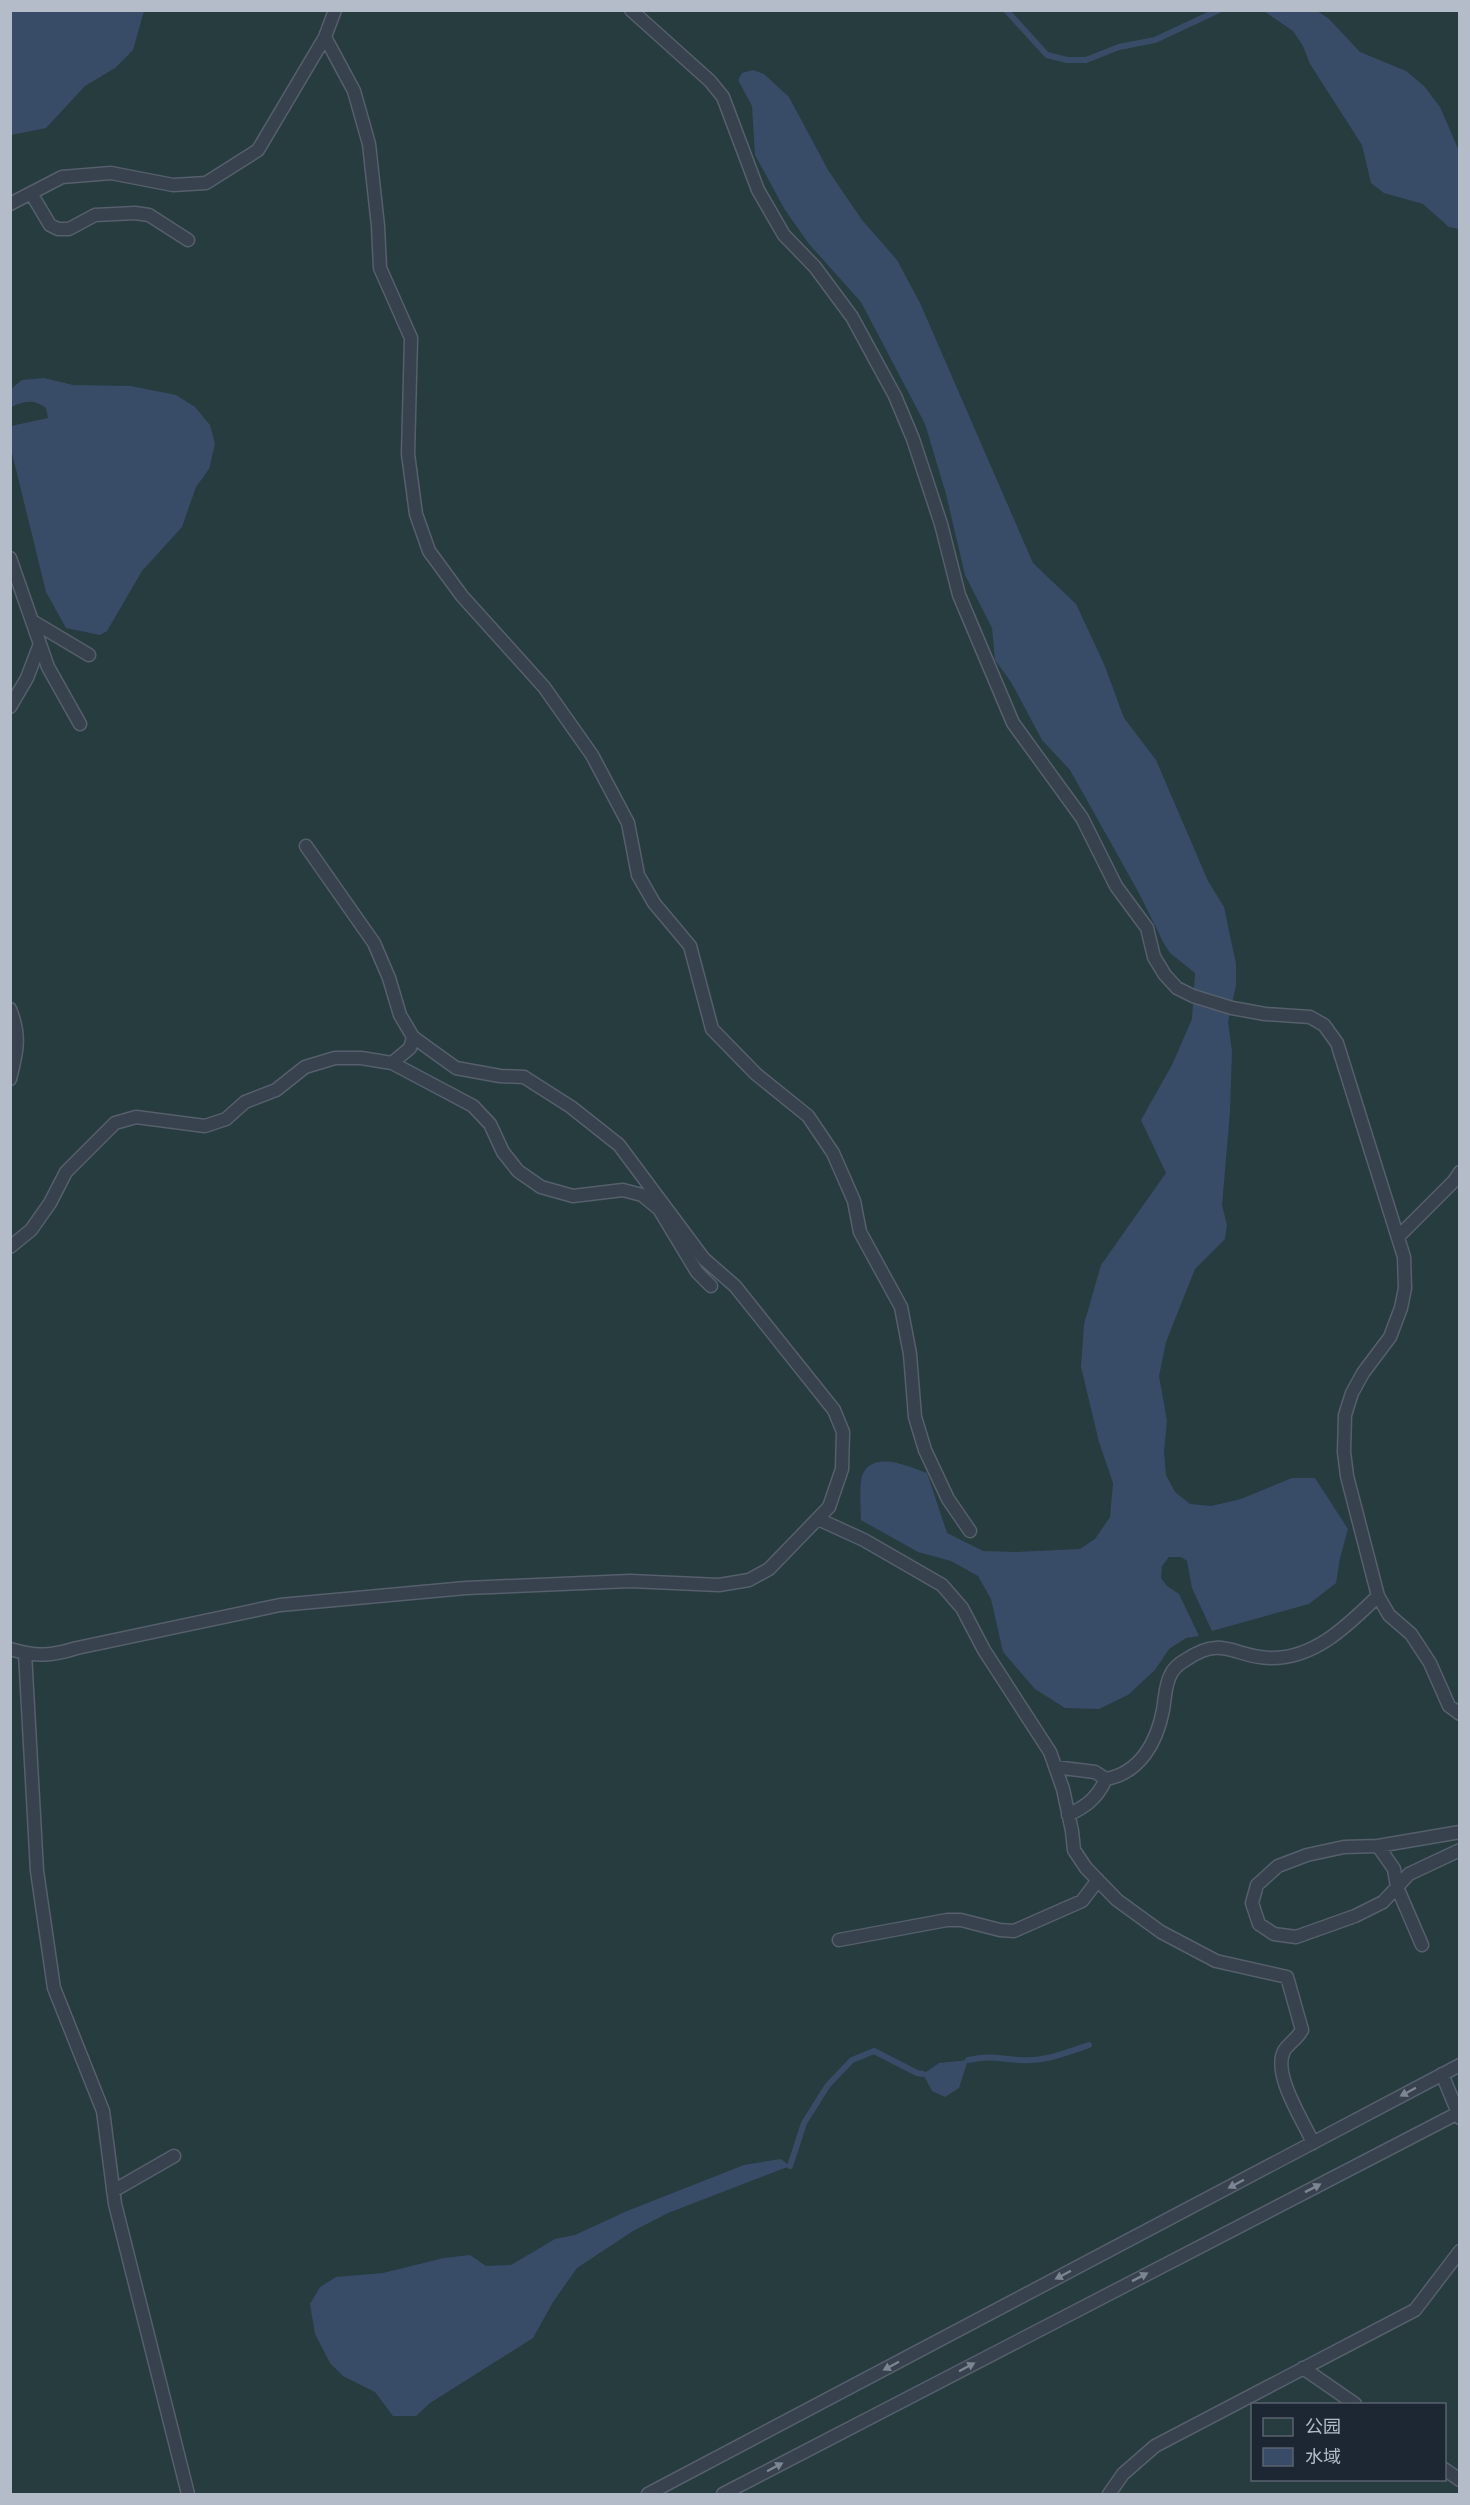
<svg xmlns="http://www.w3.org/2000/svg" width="1470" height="2505" font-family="'Titillium Web','Noto Sans SC',sans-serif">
<rect width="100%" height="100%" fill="#242f3e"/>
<path fill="#263c3f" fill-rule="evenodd" d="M11 11H1459V2494H11ZM1252 2404H1444V2480H1252Z"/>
<path fill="#394c67" d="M10 11 11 10 144 11 133 50 115 68 85 86 46 128 11 135Z
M1264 11H1317L1328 18 1360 52 1406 71 1424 86 1440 107 1459 151V229L1449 227 1423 204 1384 193 1371 183 1362 145 1310 64 1303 46 1293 31Z
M753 70 764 74 789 97 828 170 862 220 897 260 920 303 1033 563 1076 604 1104 664 1124 718 1156 760 1208 881 1224 907 1236 964V985L1228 1022 1232 1051 1230 1112 1222 1205 1227 1225 1225 1239 1195 1269 1166 1342 1159 1376 1167 1421 1164 1451 1166 1475 1175 1492 1190 1504 1211 1506 1241 1499 1292 1478H1315L1348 1529 1340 1558 1336 1583 1309 1604 1212 1631 1192 1588 1187 1561 1181 1557H1169L1162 1566 1161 1578 1167 1586 1179 1594 1199 1636 1186 1638 1169 1649 1155 1670 1128 1695 1099 1709 1065 1708 1035 1689 1003 1652 991 1599 978 1576 951 1561 918 1552 861 1520C861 1509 859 1486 862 1476 872 1449 910 1467 927 1473L947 1533 983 1551 1016 1552 1080 1549 1095 1539 1110 1517 1113 1483 1099 1442 1081 1367 1084 1324 1101 1265 1166 1173 1141 1120 1172 1065 1192 1019 1195 973 1170 953 1163 942 1140 895 1070 770 1042 740 1011 682 995 660 992 628 965 575 946 494 925 424 861 302 809 244 785 210 755 155 752 106 738 80 742 73Z
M44 378 73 385 131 386 176 395 195 407 210 425 215 444 209 469 196 487 182 527 142 571 107 631 100 635 66 628 46 592 11 449V426L48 418 46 408C33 399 25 401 11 407L12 388 22 380Z
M968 2060 959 2088 945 2097 932 2091 923 2074 939 2063Z
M781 2159 790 2166 668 2213 633 2231 577 2268 553 2302 533 2338 430 2403 416 2416H393L375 2392 343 2376 330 2363 315 2334 310 2304 320 2287 336 2277 383 2273 444 2258 470 2255 486 2266 511 2265 555 2239 575 2235 627 2211 744 2165Z"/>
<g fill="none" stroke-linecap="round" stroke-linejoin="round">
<path stroke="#394c67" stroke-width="6" d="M1006 10 1047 55 1067 60H1086L1119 47 1155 40 1219 10
M968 2060C991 2055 997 2059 1019 2060 1044 2062 1066 2053 1089 2045
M790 2166 804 2123 828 2085 852 2060 874 2051 917 2073 923 2074"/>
<g stroke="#565f6c" stroke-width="15">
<path id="service" d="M631 10 710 81 723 97 758 190 784 235 815 267 852 317 895 396 913 439 941 524 959 595 1013 723 1082 818 1116 886 1147 928 1154 957 1165 975 1177 988 1193 996 1232 1008 1265 1014 1310 1017 1324 1025 1337 1043 1404 1257 1405 1288 1401 1308 1390 1337 1363 1373 1352 1393 1345 1415 1344 1452 1347 1476 1378 1596 1389 1615 1411 1634 1430 1663 1449 1706 1460 1714
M325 37 354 91 369 144 378 226 380 268 411 338 408 454 416 514 429 551 462 596 544 687 592 755 628 823 638 875 654 903 690 946 712 1029 756 1074 808 1116 833 1153 854 1201 860 1232 901 1307 910 1354 915 1417 925 1450 948 1499 970 1531
M31 193 50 225 58 229H69L95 215 135 213 149 215 188 240
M10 204 62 177 111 173 173 185 206 183 258 150 325 37 335 10
M10 558 48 667 80 724
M32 621 89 655
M10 707 27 678 40 644
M10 1009C21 1036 17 1052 10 1079
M392 1063 410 1048 413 1037
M1398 1237 1454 1181 1460 1172
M10 1247 31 1230 50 1203 66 1172 115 1123 136 1117 205 1126 226 1119 245 1102 276 1090 305 1067 335 1058H361L392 1063 473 1106 490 1124 503 1152 518 1171 541 1187 573 1196 623 1190 642 1195 659 1209 697 1272 711 1286
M818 1519 864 1540 942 1585 962 1608 984 1650 1050 1752 1063 1789 1072 1831 1074 1850 1086 1868 1117 1900 1161 1932 1216 1961 1287 1977 1302 2030C1297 2039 1288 2044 1284 2051 1272 2074 1303 2120 1313 2143
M10 1649C37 1657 51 1656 77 1648L280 1605 466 1588 630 1581 719 1585 749 1580 769 1569 829 1507 842 1469 843 1432 834 1410 735 1286 704 1259 619 1145 571 1107 524 1077 500 1076 456 1068 413 1037 400 1015 389 978 374 943 306 846
M25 1653 37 1871 54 1988 103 2111 115 2204 188 2494
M1055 1767 1095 1772 1106 1779C1140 1773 1157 1742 1163 1710 1165 1699 1165 1684 1171 1674 1174 1667 1180 1663 1187 1659 1223 1635 1234 1657 1270 1658 1315 1659 1348 1625 1378 1596
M1068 1815C1087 1806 1097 1798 1106 1779
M1378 1846 1394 1869 1397 1887 1383 1902 1355 1916 1296 1937 1274 1934 1259 1924 1252 1903 1257 1885 1278 1866 1307 1855 1344 1847 1378 1846 1460 1832
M839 1940 947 1920H961L1000 1930 1014 1931 1082 1901 1098 1880
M1422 1945 1397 1887 1409 1874 1460 1850
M1442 2074 1460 2118
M113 2191 174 2156
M1303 2368 1355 2404
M1444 2469 1460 2480
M648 2494 1460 2065
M723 2494 1460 2112
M1109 2494 1123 2474 1155 2446 1415 2310 1460 2251"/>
</g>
<use href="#service" stroke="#38414e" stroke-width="12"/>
</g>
<defs><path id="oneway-solid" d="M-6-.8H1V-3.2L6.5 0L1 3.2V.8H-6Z" transform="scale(1.5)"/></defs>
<g fill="#7c8592">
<use href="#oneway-solid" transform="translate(1408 2092) rotate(152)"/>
<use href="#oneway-solid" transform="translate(1236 2184) rotate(152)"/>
<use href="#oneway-solid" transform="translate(1313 2188) rotate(-27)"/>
<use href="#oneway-solid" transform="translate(1063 2275) rotate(152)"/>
<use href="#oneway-solid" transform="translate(1140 2277) rotate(-27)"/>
<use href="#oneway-solid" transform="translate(891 2366) rotate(152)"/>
<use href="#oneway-solid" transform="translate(967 2367) rotate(-28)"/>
<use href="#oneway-solid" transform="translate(775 2467) rotate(-28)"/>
</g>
<rect width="1470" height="2505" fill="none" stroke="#b4bcc9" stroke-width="24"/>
<rect x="1251" y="2403" width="195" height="78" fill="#1d2633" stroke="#59626f" stroke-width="1.5"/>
<rect x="1263" y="2418" width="30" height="18" fill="#263c3f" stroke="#59626f" stroke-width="1.5"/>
<text x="1305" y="2433" font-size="18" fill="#b4bcc9">公园</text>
<rect x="1263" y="2448" width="30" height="18" fill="#394c67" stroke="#59626f" stroke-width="1.5"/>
<text x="1305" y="2463" font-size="18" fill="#b4bcc9">水域</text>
</svg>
